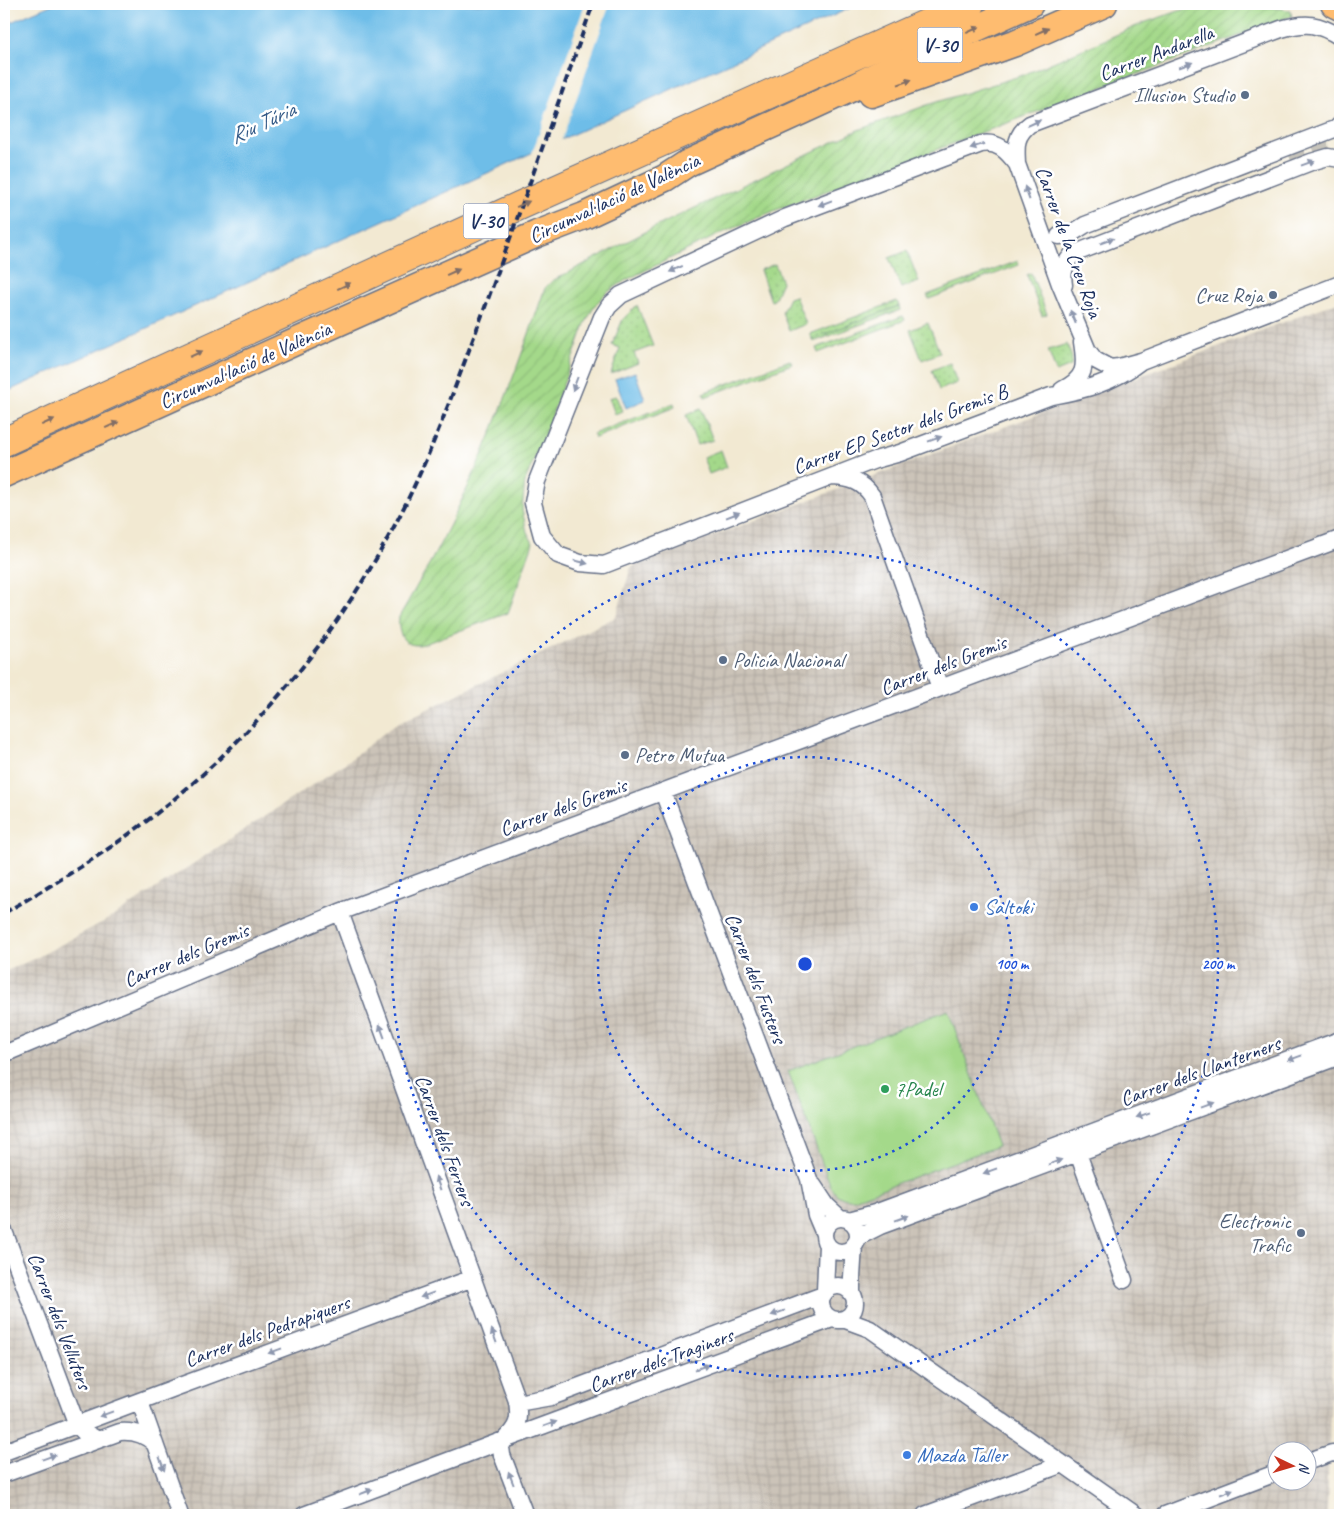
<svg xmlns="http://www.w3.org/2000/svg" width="1344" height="1519" font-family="Caveat,sans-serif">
<defs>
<pattern id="industrial-grid" width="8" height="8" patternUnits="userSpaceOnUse" patternTransform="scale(1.25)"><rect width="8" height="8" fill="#cbc3b8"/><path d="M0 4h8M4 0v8" fill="none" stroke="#aea8a1"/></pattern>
<pattern id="grass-dots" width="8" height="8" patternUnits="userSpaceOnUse" patternTransform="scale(1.25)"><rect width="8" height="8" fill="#a4d98a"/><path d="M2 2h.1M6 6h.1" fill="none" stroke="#8dbb7a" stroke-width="1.8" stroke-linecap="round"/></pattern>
<pattern id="garden-furrows" width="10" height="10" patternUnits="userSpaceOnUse" patternTransform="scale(1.25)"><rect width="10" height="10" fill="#a4d98a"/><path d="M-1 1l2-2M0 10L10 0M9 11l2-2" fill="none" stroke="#8dbb7a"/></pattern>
</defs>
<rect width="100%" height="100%" fill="#fff"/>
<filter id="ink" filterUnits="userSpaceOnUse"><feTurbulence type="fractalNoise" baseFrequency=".02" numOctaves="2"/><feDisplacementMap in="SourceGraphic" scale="10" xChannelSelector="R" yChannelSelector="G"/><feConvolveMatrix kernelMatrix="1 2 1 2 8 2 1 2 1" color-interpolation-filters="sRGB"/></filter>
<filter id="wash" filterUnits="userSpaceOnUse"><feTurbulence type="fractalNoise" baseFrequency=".0096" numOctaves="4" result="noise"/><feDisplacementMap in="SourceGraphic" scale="20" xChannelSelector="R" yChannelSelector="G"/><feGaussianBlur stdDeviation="1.12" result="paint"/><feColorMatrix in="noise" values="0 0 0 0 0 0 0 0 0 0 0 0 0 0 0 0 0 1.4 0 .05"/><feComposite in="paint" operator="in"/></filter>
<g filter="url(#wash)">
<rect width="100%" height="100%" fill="#f2e9d2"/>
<path fill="url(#industrial-grid)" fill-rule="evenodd" d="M1340 301V1098L1327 1515H4V972L38 957 114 916 347 762 393 726 616 617 631 567ZM1276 1452H1306V1482H1276Z"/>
<path fill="url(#grass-dots)" stroke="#608474" d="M907 251 919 282 901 288 889 258Z
M775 264 782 282 774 300 771 301 760 270Z
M1031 273 1047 314 1042 316 1027 275Z
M795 296 806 324 789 331 782 312 789 298Z
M897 301 899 306 812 339 810 334Z
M637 305 653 346 634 353 638 363 611 374 620 348 612 345 623 319Z
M903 316 905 320 818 353 816 348Z
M928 323 940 353 922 360 910 330Z
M1067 344 1072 358 1071 366 1056 372 1048 350Z
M950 363 957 383 939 390 932 370Z
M616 396 622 411 615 414 609 398Z
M701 409 713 440 697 445 686 415Z
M721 450 727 467 709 474 703 457Z"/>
<path fill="url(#garden-furrows)" stroke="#608474" d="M1200 4C1230 4 1260 5 1290 10L1292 16 776 210 722 233 626 280 605 294 594 307 585 324 549 424 525 481 522 510 527 532 533 543 508 613 424 644C404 649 397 634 399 617 419 582 440 547 457 510 492 438 519 363 545 288L552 281 653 228 858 130 930 104 1023 75 1146 22Z
M1018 261 1019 265 929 299 927 295Z
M899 306 900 310 813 342 812 339Z
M790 360 792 364 705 397 703 393Z
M674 403 675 407 595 438 593 434Z"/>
<path fill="#a4d98a" stroke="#608474" d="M948 1010 998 1146 854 1199C844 1200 837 1197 831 1187L788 1071Z"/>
<path fill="#6ebde8" stroke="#4476a3" d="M53 4H859L4 393V25Z
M635 372 645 400 626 408 615 379Z"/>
<path fill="#f2e9d2" d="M585 4H610L561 142 531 156Z"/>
</g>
<g filter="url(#ink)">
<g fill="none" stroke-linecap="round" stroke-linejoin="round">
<path stroke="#c7c4bb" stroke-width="16" stroke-dasharray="16 8" stroke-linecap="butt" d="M1290 158C1306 152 1323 145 1340 148"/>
<g stroke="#667087" stroke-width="19">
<path id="minor" d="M1017 164C1016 146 1015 135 1030 124L1281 29C1306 22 1318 23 1340 37
M1059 236 1069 235 1085 225 1337 128 1340 125
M1064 285C1062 273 1064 263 1073 254L1311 162 1328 157 1340 159
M1141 361 1119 367 1110 368 1095 360 1088 351 1060 284 1017 164C1007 151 998 141 981 144L785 218 621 295 609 306 602 317 537 481 533 503 542 536 558 555 580 563 604 565 875 460 900 453 1051 396C1085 390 1113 383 1141 361L1340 284
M1062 390C1086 378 1086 367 1082 342
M833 477C850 478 862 481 872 496L940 688
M663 792 809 1179 816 1215 824 1234
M4 1054 340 912 1340 539
M1075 1145 1124 1280
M813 1185 827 1206 840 1218
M824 1235a17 17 0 1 1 34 0a17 17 0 1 1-34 0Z
M849 1220 875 1213 1340 1040
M4 1231 77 1425 84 1432 98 1440
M858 1237 880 1226 1340 1056
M821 1303a17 17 0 1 1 34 0a17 17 0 1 1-34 0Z
M825 1291 827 1245
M852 1294V1277L854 1245
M843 1319 870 1329 1136 1515
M140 1402 180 1515
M517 1403 551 1397 823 1295
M4 1452 177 1387 473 1278
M1306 1462 1332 1453 1340 1454
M4 1474 120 1432C134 1431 145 1434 155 1444
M304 1515 504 1440C518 1427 520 1420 517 1401L340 912
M525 1515 502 1455 501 1447 504 1440 832 1319
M925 1515 1063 1464
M1165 1515 1276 1473"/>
</g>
<g stroke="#667087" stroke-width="29">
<path id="trunk" d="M1334 4 1340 7
M871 94 1015 43 1104 4
M4 474 304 338 537 234 584 216 665 178 688 163 850 89 906 60 1030 4"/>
</g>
<g stroke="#667087" stroke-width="30">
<path id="motorway" d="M4 442 519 206 970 4"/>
</g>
<use href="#minor" stroke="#fff" stroke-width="16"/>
<use href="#trunk" stroke="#febc70" stroke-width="26"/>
<use href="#motorway" stroke="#febc70" stroke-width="28"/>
<path stroke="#1b2f5e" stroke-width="4" stroke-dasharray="8 4" stroke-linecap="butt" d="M4 913C49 887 94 860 136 829 238 754 324 653 385 543 427 469 454 389 484 310 521 209 557 106 593 4"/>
</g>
<defs><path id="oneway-solid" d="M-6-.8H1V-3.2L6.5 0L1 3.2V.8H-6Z" transform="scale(1.25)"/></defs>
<g fill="#816e66">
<use href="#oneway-solid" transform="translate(973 30) rotate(-25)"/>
<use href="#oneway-solid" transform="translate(1042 31) rotate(-24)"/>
<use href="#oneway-solid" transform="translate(905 82) rotate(-20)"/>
<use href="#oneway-solid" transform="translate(523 204) rotate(-24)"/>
<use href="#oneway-solid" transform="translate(453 272) rotate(-24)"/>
<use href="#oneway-solid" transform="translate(344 286) rotate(-25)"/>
<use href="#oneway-solid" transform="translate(196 354) rotate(-25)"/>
<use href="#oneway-solid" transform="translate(48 422) rotate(-25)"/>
<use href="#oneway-solid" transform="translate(112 425) rotate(-24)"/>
</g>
<g fill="#8d97ae">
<use href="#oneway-solid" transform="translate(1186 65) rotate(-21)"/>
<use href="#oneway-solid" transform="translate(1034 123) rotate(-25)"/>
<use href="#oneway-solid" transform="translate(977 146) rotate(162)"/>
<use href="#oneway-solid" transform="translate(1308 163) rotate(-20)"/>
<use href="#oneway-solid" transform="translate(1027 193) rotate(-110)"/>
<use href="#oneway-solid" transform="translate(825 203) rotate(159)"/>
<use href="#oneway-solid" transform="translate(1107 241) rotate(-21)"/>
<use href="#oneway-solid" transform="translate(676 269) rotate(155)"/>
<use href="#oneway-solid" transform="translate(1073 317) rotate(-112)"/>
<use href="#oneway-solid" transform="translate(575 384) rotate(111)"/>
<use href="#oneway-solid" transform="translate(935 439) rotate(-20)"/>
<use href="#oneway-solid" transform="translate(733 515) rotate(-21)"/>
<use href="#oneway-solid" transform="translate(581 562) rotate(14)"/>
<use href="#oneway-solid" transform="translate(382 1031) rotate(-110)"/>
<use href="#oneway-solid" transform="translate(1295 1058) rotate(160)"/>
<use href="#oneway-solid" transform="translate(1207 1105) rotate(-20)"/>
<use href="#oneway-solid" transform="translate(1143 1115) rotate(160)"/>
<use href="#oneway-solid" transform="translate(1055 1162) rotate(-20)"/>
<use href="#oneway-solid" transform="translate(990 1171) rotate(160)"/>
<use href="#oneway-solid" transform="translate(438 1183) rotate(-110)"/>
<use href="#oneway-solid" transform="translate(902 1218) rotate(-20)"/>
<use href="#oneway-solid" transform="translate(427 1295) rotate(160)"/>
<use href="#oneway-solid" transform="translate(778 1313) rotate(160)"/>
<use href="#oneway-solid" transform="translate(494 1336) rotate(-110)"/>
<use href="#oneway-solid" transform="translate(275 1351) rotate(160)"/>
<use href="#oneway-solid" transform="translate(702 1367) rotate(-20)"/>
<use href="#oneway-solid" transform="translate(106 1414) rotate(160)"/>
<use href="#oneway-solid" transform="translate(550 1424) rotate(-20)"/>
<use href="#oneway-solid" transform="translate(49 1457) rotate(-20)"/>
<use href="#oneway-solid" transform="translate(162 1464) rotate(70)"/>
<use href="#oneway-solid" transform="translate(511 1478) rotate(-111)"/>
<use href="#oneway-solid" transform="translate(366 1492) rotate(-21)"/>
<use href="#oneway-solid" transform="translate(1227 1492) rotate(-21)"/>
</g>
</g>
<g fill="none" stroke="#1d4ed8" stroke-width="2.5" stroke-dasharray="2.5 5">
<circle cx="805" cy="964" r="207"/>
<circle cx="805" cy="964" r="413"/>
</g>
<g fill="#5c6f8a" stroke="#fff" stroke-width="2">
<circle cx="1245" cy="95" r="5"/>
<circle cx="1273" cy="295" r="5"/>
<circle cx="723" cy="660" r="5"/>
<circle cx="625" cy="755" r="5"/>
<circle cx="1301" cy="1233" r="5"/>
</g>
<g fill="#3f7fe0" stroke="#fff" stroke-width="2">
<circle cx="974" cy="907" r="5"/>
<circle cx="907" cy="1455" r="5"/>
</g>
<circle fill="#2e9e5b" stroke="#fff" stroke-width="2" cx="885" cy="1089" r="5"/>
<g text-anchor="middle" stroke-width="5" stroke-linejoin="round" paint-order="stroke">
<g fill="#fff" stroke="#5f6d8e" stroke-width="1">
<rect x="917.5" y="27.5" width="45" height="35" rx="4"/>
<rect x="463.5" y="203.5" width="45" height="35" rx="4"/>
</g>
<g font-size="20" font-weight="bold" fill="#1b2f5e">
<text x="940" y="52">V-30</text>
<text x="486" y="228">V-30</text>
</g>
<g font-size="21" fill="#1b2f5e" stroke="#fff">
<text transform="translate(1156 53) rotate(-21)" y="7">Carrer Andarella</text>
<text transform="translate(614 198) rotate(-25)" y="7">Circumval·lació de València</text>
<text transform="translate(1069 242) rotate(70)" y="7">Carrer de la Creu Roja</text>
<text transform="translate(245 365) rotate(-24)" y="7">Circumval·lació de València</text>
<text transform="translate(900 429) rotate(-20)" y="7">Carrer EP Sector dels Gremis B</text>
<text transform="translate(943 665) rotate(-21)" y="7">Carrer dels Gremis</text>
<text transform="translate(563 807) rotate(-20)" y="7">Carrer dels Gremis</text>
<text transform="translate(186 955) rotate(-23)" y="7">Carrer dels Gremis</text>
<text transform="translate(756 978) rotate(69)" y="7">Carrer dels Fusters</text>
<text transform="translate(1200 1071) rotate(-20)" y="7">Carrer dels Llanterners</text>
<text transform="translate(445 1140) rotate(70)" y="7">Carrer dels Ferrers</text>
<text transform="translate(60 1321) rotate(69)" y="7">Carrer dels Velluters</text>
<text transform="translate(267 1331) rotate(-20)" y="7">Carrer dels Pedrapiquers</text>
<text transform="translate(661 1360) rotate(-20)" y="7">Carrer dels Traginers</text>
</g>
<g font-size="21" fill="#4e5e75" stroke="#fff" text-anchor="end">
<text x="1235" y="102">Illusion Studio</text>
<text x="1263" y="302">Cruz Roja</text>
<text x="733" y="667" text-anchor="start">Policía Nacional</text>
<text x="635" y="762" text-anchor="start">Petro Mutua</text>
<text x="1291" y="1228">Electronic<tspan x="1291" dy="24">Trafic</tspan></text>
</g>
<g font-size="21" fill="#366cbe" stroke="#fff" text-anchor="start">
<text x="984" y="914">Saltoki</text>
<text x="917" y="1462">Mazda Taller</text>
</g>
<g font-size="21" fill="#27864d" stroke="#fff" text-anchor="start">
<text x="895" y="1096">7Padel</text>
</g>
<g font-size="22" font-style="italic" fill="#345a87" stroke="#fff">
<text transform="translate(262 122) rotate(-25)" y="8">Riu Túria</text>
</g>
</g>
<circle cx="805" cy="964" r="8" fill="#1d4ed8" stroke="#fff" stroke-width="2.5"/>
<g font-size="15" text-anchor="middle" font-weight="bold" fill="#1d4ed8" stroke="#fff" stroke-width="5" stroke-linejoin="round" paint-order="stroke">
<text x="1012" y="969">100 m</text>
<text x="1218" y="969">200 m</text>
</g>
<rect width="1344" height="1519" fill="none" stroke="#fff" stroke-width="20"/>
<g transform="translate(1292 1466) rotate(95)"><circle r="24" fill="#ffffff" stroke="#a4acbf"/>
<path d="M0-4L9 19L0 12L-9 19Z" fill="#c8321e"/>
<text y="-8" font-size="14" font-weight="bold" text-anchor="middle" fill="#1b2f5e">N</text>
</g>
</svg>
